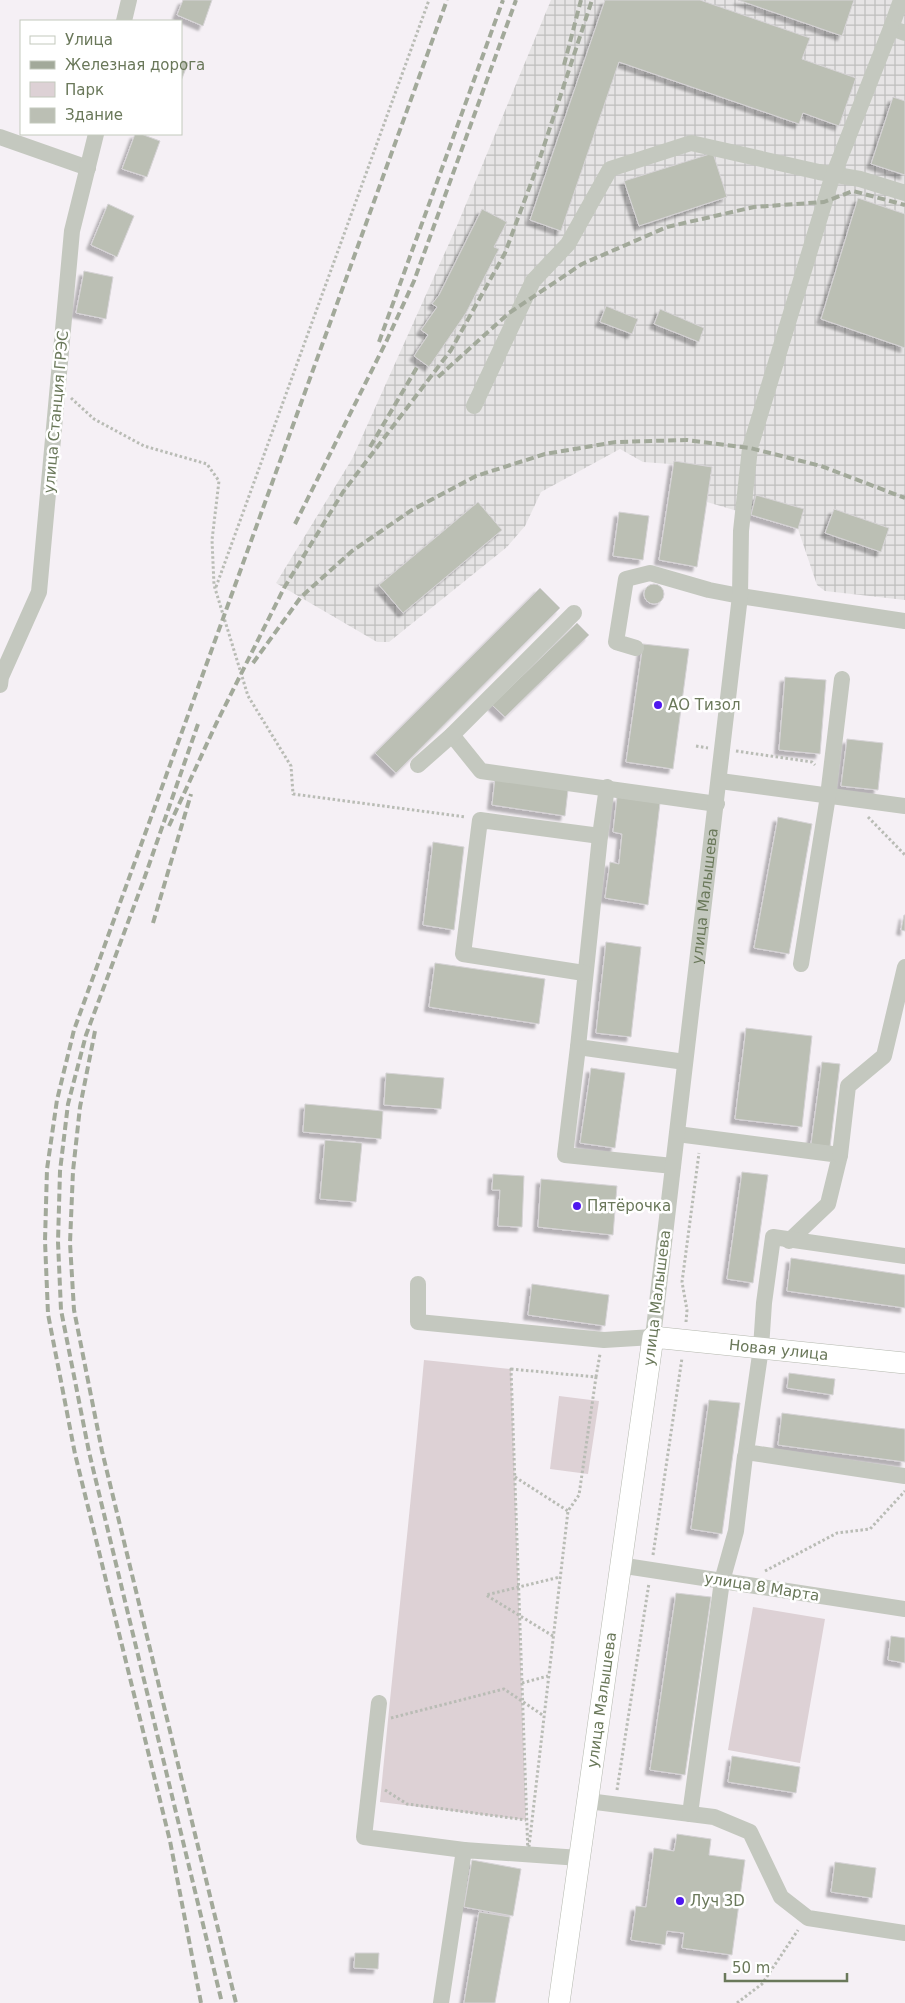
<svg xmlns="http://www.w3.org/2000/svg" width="905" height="2003" font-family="'DejaVu Sans',sans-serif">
<defs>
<pattern id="industrial-grid" width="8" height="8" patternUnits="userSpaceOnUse" patternTransform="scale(1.25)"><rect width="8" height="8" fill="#e6e4e5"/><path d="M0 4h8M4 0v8" fill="none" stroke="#bebebd"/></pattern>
<filter id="shadow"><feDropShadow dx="-4.5" dy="4.5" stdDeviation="1" flood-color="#0004"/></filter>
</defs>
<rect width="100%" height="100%" fill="#f5f0f5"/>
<path fill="url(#industrial-grid)" d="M551 0H905V600L825 591 817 585 798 529 707 502 712 467 643 462 620 449 541 492 525 526 507 547 389 642H377L276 583 352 459 456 228Z"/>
<path fill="#ddd1d5" d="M424 1360 511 1369 526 1820 380 1802C394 1654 411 1507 424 1360Z
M559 1396 599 1401 588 1474 550 1469Z
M753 1607 825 1619 800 1763 728 1750Z"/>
<path fill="#bbbfb4" stroke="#d6d3d6" filter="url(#shadow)" d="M183 0H212L203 26 177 15Z
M605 0H700L810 38 802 59 856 78 839 126 803 113 799 124 619 62 561 231 530 220Z
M738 0H854L842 36Z
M181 60 188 63 181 81Z
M893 97 905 101V175L871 164Z
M135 134H141L160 141 147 177 122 169Z
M713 153 727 197 639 226 624 181Z
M858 198 905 214V348L821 319Z
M108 204 134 216 117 257 91 245Z
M482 209 507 222 494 247 499 249 466 313 429 367 414 356 428 335 421 330 437 307 432 304 439 295Z
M84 271 113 277 106 319 76 313Z
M606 306 638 319 632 334 600 322Z
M660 309 704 328 699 342 654 324Z
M674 461 712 467 697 567 659 560Z
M756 495 804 509 798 529 751 515Z
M478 502 502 530 403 613 379 585Z
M834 509 889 528 881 552 825 533Z
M619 512 649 516 643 560 613 556Z
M644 594a10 10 0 1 1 20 0a10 10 0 1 1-20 0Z
M540 588 560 608 396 773 375 753Z
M577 623 589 635 505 717 492 705Z
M643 644 689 649 673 769 626 762Z
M785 677 826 680 820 754 779 750Z
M847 739 883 743 878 790 841 786Z
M495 778 568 790 565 816 492 805Z
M617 797 660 803 648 905 605 898 610 862 619 864 622 834 613 832Z
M778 817 812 824 789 954 754 948Z
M433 842 464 847 454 930 423 925Z
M904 915H905V931L901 930Z
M606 942 641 947 631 1037 596 1033Z
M435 963 545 979 539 1024 429 1007Z
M746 1028 812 1036 802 1127 735 1119Z
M822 1062 840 1064 830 1147 811 1144Z
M591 1068 625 1073 615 1148 580 1143Z
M386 1073 444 1078 441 1109 384 1105Z
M305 1104 383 1111 381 1139 303 1132Z
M325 1140 362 1143 356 1202 320 1199Z
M742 1172 768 1175 753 1283 727 1279Z
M493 1174 524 1176 522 1227 498 1226 500 1190H492Z
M541 1179 617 1186 613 1235 538 1227Z
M791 1258 905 1275V1308L787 1291Z
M532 1284 609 1295 605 1326 528 1315Z
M789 1373 835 1379 833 1395 787 1388Z
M709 1400 740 1403 722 1534 691 1529Z
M782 1413 905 1429V1462L778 1445Z
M676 1593 711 1597 685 1775 650 1770Z
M891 1636 905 1638V1663L888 1660Z
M732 1756 800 1767 796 1793 728 1782Z
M677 1834 711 1839 709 1855 745 1860 732 1955 682 1948 684 1933 667 1931 665 1945 631 1940 636 1906 646 1907 654 1848 674 1851Z
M472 1860 521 1869 513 1916 464 1907Z
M835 1862 876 1868 872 1898 831 1892Z
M479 1912 510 1917 495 2003H464Z
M355 1953H379L378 1969 354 1968Z"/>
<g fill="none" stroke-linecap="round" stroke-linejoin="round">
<g stroke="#b4b8ae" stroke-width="22">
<g id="major">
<path id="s2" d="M559 2003 653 1337 905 1363"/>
</g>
</g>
<path stroke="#b9bcb5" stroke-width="3" stroke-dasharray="2.5 2.5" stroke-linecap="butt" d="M71 398 94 419 144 446 207 464 219 481 212 540 214 585 248 696 291 766 293 794 466 817
M216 587 429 0
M696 746 708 748
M736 751 812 762 815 765
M868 817 905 855
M686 1322 687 1310 682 1282 699 1153
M511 1369 596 1377 579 1495 568 1511 528 1855Z
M596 1377 600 1354
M515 1477 568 1511
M653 1555 682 1358
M765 1571 837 1533 870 1529 905 1491
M553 1636 486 1595 560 1577
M522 1683 548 1676
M391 1718 504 1689 544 1716
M385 1790 407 1804 526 1820
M617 1790 649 1583
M737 2003 762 1984 798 1930"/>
<g stroke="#c4c8bf" stroke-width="16">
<path d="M901 0 891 28 905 33"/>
<path d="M124 21 129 0"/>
<path d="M0 137 88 168"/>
<path d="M474 406 533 281 568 244 610 169 691 143 819 172 860 179 905 193"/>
<path d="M636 648 616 642 626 579 650 573 709 590 740 596 905 621"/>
<path d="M0 685 1 677 39 592 72 231 96 134"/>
<path d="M452 735 481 771 717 804"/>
<path d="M418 765 452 735 574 613"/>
<path d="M720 781 905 806"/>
<path d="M607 787 600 836 578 1047 685 1062"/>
<path d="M801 964 828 796 842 679"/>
<path d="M584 973 463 954 480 820 600 836"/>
<path d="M578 1047 565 1155 673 1166"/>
<path d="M677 1134 840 1155 828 1204 789 1241"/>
<path d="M840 1155 848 1086 884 1056 905 967"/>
<path d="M905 1256 773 1237 764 1303 761 1348 746 1452 905 1476"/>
<path id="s1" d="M418 1284V1322L604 1340 653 1337 740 596 741 531 750 448 831 181 891 28"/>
<path d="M619 1565 905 1609"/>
<path d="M379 1703 364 1837 464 1850"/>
<path d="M588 1801 714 1817 750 1832 781 1897 808 1918 905 1933"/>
<path d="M690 1814 722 1581 736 1531 745 1456"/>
<path d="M441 2003 464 1850 580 1858"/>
</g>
<use href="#major" stroke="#fff" stroke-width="21"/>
<path stroke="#a2a99a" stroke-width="4" stroke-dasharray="8 4" stroke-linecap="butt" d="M564 65 581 0
M379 342 503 0
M438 377 509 313 582 264 667 227 754 207 824 202 853 191 905 205
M370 447 419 364
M295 524 387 340 414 281 516 0
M253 663 301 597 352 551 412 510 476 476 545 454 616 442 687 440 750 448 821 466 905 498
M198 724 143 882 86 1035 68 1104 60 1171 58 1242 61 1310 89 1452 222 2003
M169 826 216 724 284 588 343 492 451 350 505 253 537 167 592 0
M153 923 191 794
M95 1031 80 1107 73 1171 70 1243 74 1310 102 1451 236 2003
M201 2003 170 1841 75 1454 48 1314 45 1241 47 1169 57 1100 74 1030 447 0"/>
</g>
<g fill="#4f17ef" stroke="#fff" stroke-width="2">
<circle cx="658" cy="705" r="5"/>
<circle cx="577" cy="1206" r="5"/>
<circle cx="680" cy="1901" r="5"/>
</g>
<g text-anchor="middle" stroke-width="5" stroke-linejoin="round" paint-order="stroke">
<g font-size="15" fill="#6a785a" stroke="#fff">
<text transform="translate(56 412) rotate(-85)" y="5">улица Станция ГРЭС</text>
<text dy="5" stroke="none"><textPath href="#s1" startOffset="718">улица Малышева</textPath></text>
<text transform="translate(657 1298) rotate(-83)" y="5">улица Малышева</text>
<text dy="5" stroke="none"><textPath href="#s2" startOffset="799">Новая улица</textPath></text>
<text transform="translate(762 1587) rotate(9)" y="5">улица 8 Марта</text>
<text dy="5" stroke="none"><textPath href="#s2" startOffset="306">улица Малышева</textPath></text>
</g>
<g font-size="15" fill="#6a785a" stroke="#fff" text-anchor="start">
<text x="668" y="710">АО Тизол</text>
<text x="587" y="1211">Пятёрочка</text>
<text x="690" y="1906">Луч 3D</text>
</g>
</g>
<rect x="20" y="20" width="162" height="115" fill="#ffffff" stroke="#c3c9bd"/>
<rect x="30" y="36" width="25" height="8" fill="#ffffff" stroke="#c3c9bd"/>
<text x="65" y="45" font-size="15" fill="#6a785a">Улица</text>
<rect x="30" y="61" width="25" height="8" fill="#a2a99a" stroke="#c3c9bd"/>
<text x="65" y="70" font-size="15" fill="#6a785a">Железная дорога</text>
<rect x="30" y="82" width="25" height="15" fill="#ddd1d5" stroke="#c3c9bd"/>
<text x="65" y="95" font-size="15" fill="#6a785a">Парк</text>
<rect x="30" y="108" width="25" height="15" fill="#bbbfb4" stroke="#c3c9bd"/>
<text x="65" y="120" font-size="15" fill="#6a785a">Здание</text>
<path d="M725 1973v8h122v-8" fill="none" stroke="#6a785a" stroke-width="2.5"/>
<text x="732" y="1973" font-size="15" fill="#6a785a" stroke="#ffffff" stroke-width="4" paint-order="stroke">50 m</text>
</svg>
